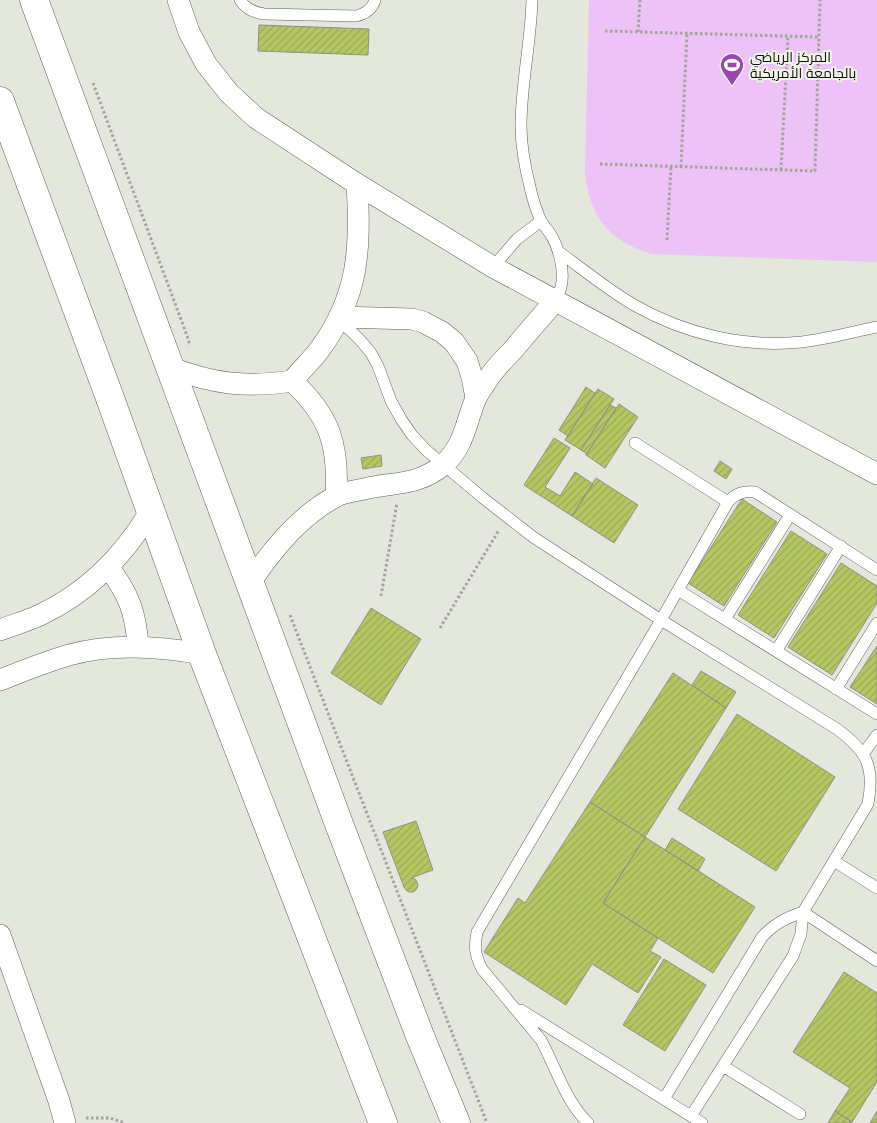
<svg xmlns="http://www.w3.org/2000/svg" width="877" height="1123" font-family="'Noto Sans',Cairo,sans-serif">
<defs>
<pattern id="building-hatch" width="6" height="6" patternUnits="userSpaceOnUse" patternTransform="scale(1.25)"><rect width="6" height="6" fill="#b5c763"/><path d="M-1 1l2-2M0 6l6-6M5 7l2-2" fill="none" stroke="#9aaa55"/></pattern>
</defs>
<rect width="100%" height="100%" fill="#e4e7dc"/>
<path fill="#ecc2f7" d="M589 0H877V262L652 254C609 242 589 216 585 172Z"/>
<path fill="url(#building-hatch)" stroke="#8f9187" d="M259 25 369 29 368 55 258 51Z
M586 387 595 393 568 436 559 430Z
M598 389 614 399 581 450 565 440Z
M619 404 638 417 605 468 586 455Z
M610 405 616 408 587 454 581 450Z
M554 438 570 448 545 487 560 496 575 472 593 484 572 516 524 485Z
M381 455 382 466 363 469 361 458Z
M720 461 732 469 726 479 714 471Z
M596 478 638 505 614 543 572 516Z
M742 499 777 522 724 606 688 583Z
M791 531 827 554 774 638 738 615Z
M841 563 877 586V603L832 675 788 647Z
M371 608 421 639 381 705 331 673Z
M877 646V704L850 687Z
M701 671 736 692 726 708 692 685Z
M673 673 726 708 645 837 590 802Z
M737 714 835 777 776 871 678 809Z
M590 802 645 837 603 903 658 938 650 951 661 957 638 993 592 964 566 1005 484 952 518 898 525 903Z
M416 821 433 870 411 878 415 879 417 882 418 886 416 890 413 892H409L406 890 404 887 383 832Z
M645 837 755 907 713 973 603 903Z
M672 838 705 859 698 871 665 850Z
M664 959 706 985 665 1051 623 1025Z
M844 972 877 993V1082L852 1122 835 1111 850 1088 793 1052Z
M835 1111 852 1122 851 1123H828Z
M877 1111V1123H870Z"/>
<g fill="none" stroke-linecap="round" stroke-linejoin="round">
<g stroke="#5e6157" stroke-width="12">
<path id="service" d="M240 0C246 9 253 12 264 14L356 16C365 14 372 10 375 0
M532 0C531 42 521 84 521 126 521 147 525 167 530 187 532 197 536 209 540 219 543 225 548 230 551 235 559 248 565 272 561 287 560 291 557 296 555 301
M559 252C584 270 608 290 634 305 685 334 744 348 802 342 828 339 852 332 877 327
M493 267 517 239 541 221
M337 321 350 330 361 341 371 353 378 366 391 401 401 419 412 435 426 450 483 498 533 537 661 620 837 729C867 751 875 767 868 804L803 912 801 934 793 956 691 1116
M635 443 728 502
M678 590 877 714
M725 619 790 515
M776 651 841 546
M836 689 877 623
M863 754 877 735
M834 861 877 888
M803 912 877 961
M521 1010 702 1123
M723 1066 800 1114
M664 1099 762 937C775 923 786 918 803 912
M588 1123C565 1100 556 1068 541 1040L482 969C475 955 474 948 477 932L661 620 728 502C736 493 743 491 755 492L877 570"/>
</g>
<g stroke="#5e6157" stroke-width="22">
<path id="minor" d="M178 0 189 32 206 64 229 93 256 118 357 184 493 267 877 474
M339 317 412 319 423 322 442 332 454 342 467 361 472 377 476 398
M169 367C213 384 246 388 292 381 301 370 312 360 320 349 359 296 361 247 357 184
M292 381C330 416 339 445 336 496
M108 567C129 594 136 613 138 647
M250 583C271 551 301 515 335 497 343 492 355 491 364 489 393 482 418 486 443 465 464 447 466 422 476 398 479 392 484 385 488 379 495 368 504 359 513 350 527 333 541 317 555 301
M0 630C13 625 27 621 40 615 89 592 124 556 151 510
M0 680C23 671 45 662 69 655 112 643 158 646 202 654
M0 935 59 1101 65 1123"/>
</g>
<g stroke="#5e6157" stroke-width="29">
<path id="secondary" d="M34 0 339 824 420 1036 456 1123
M0 101 110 398 202 654 383 1123"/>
</g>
<path stroke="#a2a49b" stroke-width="3" stroke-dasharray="2.5 2.5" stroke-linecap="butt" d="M605 31 819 37
M638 32 640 0
M93 83 189 341V346
M600 164 815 171 820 0
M681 167 687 33
M781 170 788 36
M667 240 671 166
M381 596 397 503
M290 615 487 1123
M440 628 499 530
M86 1118H110L125 1123"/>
<use href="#service" stroke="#fff" stroke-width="11"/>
<use href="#minor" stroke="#fff" stroke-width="21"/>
<use href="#secondary" stroke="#fff" stroke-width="28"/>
</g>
<defs>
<g id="stadium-pin" transform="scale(1.25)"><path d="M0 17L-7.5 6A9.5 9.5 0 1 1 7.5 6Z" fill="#9b45b1" stroke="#f2f4e9"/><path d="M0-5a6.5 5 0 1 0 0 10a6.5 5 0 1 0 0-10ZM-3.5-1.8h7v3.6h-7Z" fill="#fff"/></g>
</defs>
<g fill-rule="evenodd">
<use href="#stadium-pin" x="732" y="65"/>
</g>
<g text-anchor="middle" stroke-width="4" stroke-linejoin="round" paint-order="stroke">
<g font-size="14" fill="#0e0f0b" stroke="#f2f4e9" text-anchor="start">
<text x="750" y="62">المركز الرياضي<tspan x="750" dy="16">بالجامعة الأمريكية</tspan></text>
</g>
</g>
</svg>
